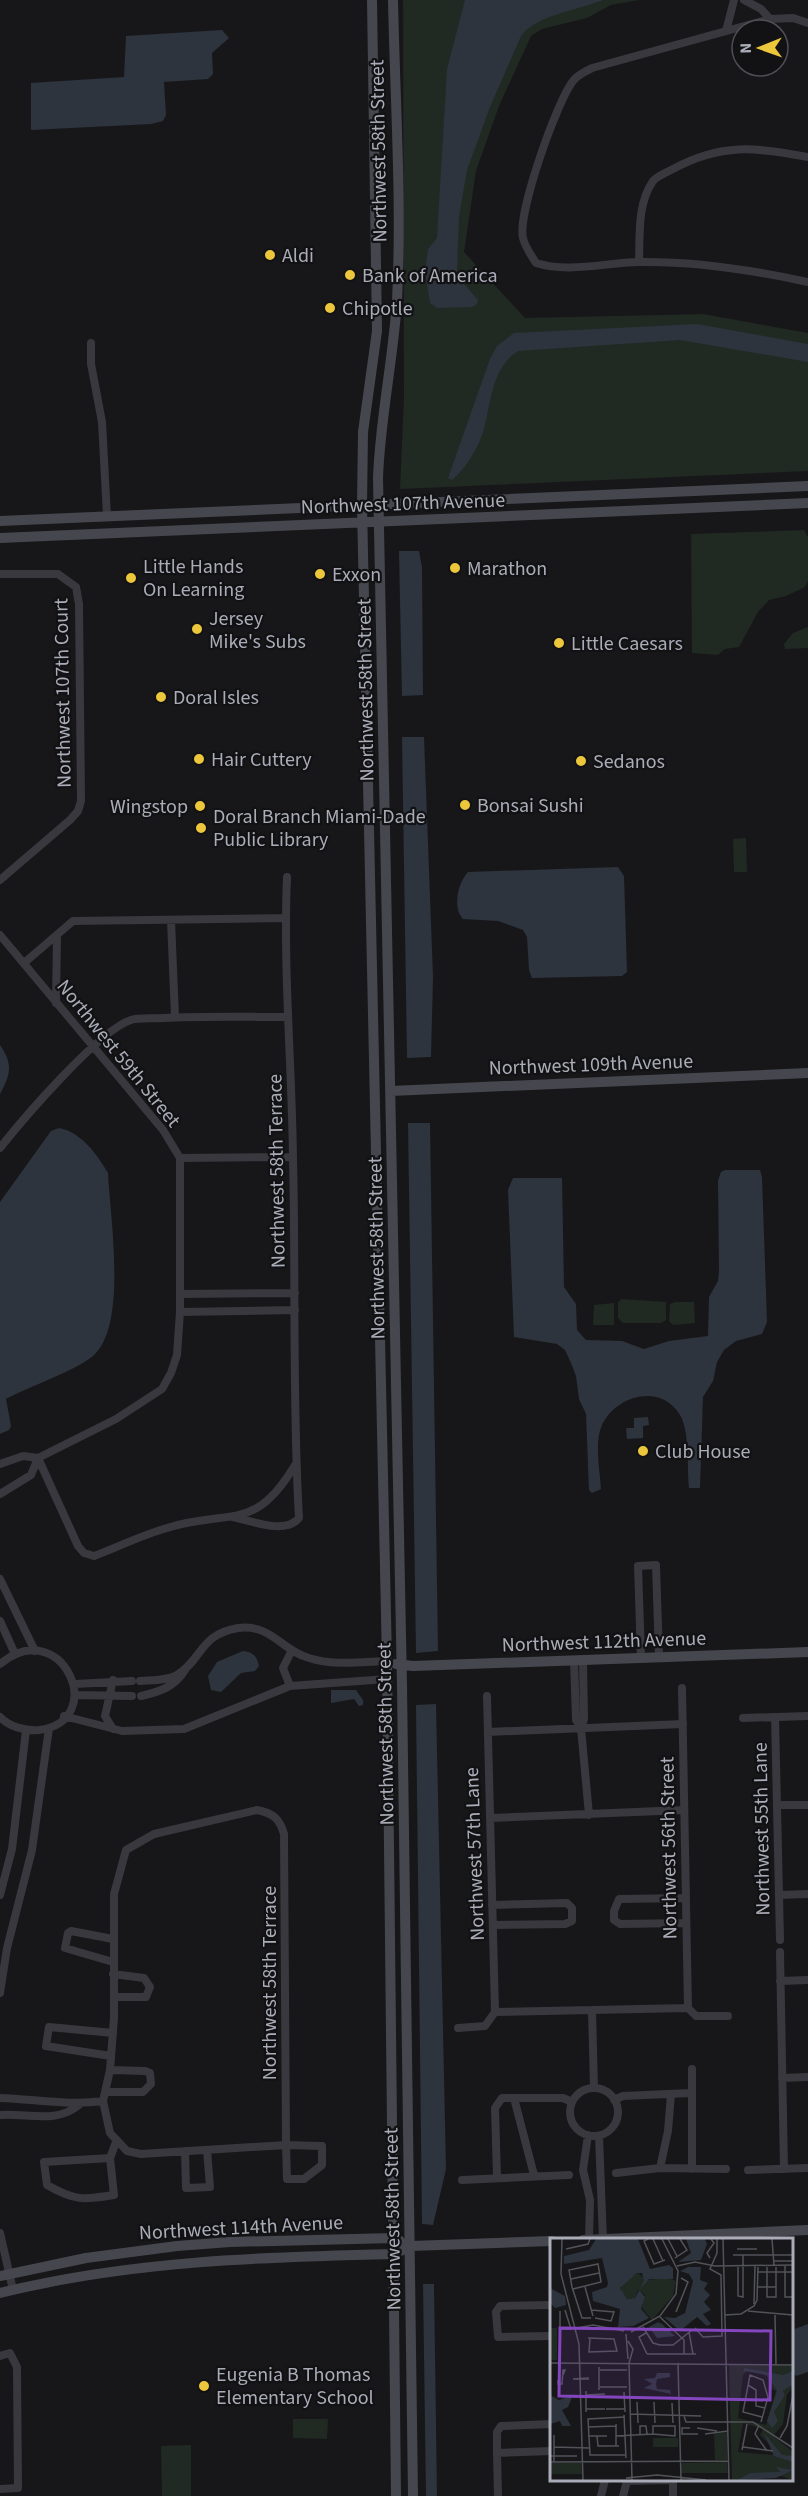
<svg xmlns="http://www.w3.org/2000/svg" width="808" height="2496" font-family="'Source Sans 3',sans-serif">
<rect width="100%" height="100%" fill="#171719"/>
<path fill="#212923" d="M403 0H639L611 5 587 18 542 29 531 36 499 106 476 171 464 252 525 318 703 314 808 333V471L400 489 404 397Z
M804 530 808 537V581L805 587 786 596 769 600 758 612 739 647 725 649 718 655 692 653 691 534Z
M808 627V648L785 649 784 644 793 633Z
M746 838 747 872H734L733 839Z
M622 1299 666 1302V1320L661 1323H623L618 1318V1302Z
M675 1302H694L695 1323 673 1325 669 1321 670 1304Z
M614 1303V1325H593L594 1305Z
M293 2419H328L327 2439 293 2438Z
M191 2445V2496H162L161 2446Z"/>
<path fill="#2d343d" d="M465 0H603C579 10 536 15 521 36L490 107 467 170 459 217 457 270 458 277 478 300 477 304 472 307 437 308 430 303 425 271 428 249 437 238 447 69Z
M222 30 229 38 212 53 213 74 208 79 164 82 166 115 163 121 151 124 31 130V83L124 77 126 36Z
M697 324 808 344V362L680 340 518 351C488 371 492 409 481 438 475 453 464 470 452 480L448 478 490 359 497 346 514 333Z
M399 551H419L422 567 423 695 402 696Z
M402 737H424L433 977 431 1057 407 1058Z
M618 867 624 876 627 972 622 976 532 978 529 970 527 937 523 930 498 921 463 919C452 907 458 883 468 872Z
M0 1045C13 1064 11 1074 0 1094Z
M408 1123H430L438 1651 416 1653Z
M59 1128C81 1132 97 1154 108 1173 110 1217 128 1326 93 1356 75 1371 30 1386 6 1399L11 1426 9 1430 0 1434V1202L51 1131Z
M725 1170H760L762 1177 767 1322 762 1334 736 1341 724 1350 717 1362 713 1381 703 1397 700 1488H689C687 1469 690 1431 680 1415 661 1383 616 1395 602 1425 594 1442 600 1471 601 1489L592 1493 589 1490 586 1414 579 1399 576 1376 571 1363 565 1350 557 1344 514 1337 508 1190 513 1178H562L564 1287 576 1304 577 1330 586 1340 622 1341 644 1349 669 1341 708 1336 709 1297 718 1281 719 1271 718 1180 721 1172Z
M648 1417 649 1425 643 1426V1438L627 1439 626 1428H634V1418Z
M243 1651C253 1652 257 1656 259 1666L255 1671 241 1673 221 1692 211 1690 208 1676 217 1662Z
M331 1690H356L363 1700V1705L359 1706 354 1699 331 1703Z
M436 1704 446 2169 433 2225 422 2224 416 1705Z
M423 2284H434L437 2496H426Z
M808 2324V2372L796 2376 792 2372V2330Z"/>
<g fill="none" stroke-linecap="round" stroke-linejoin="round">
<path stroke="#38383e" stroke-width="8" d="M744 0 761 9 770 19
M808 23 793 18 770 19 592 68C585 72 577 75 573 81 557 101 517 214 523 238 525 247 531 255 536 263 567 273 605 263 638 262 694 261 753 270 808 282
M726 31 734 0
M639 262C640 236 637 204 653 181 657 176 667 172 673 169 721 143 756 147 808 157
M91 343V364L102 422 107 516
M0 574H58L76 587 79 604 81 801 78 811 70 820 0 880
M171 920 175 1017
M0 935 163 1130 180 1158V1312L177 1355 171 1373 162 1389 116 1419 38 1458 23 1456 0 1464
M24 963 73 921 285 918
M56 1003 57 935
M0 1148C23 1119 99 1030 131 1020 141 1017 153 1019 163 1018 205 1016 247 1017 288 1017
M180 1158 293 1157
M180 1294 295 1293
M180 1312 295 1310
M38 1458 78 1546 84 1553 94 1556C118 1547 142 1535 167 1528 230 1508 254 1534 295 1465
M0 1494 31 1475 38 1458
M233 1517C252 1521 285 1535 299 1518 292 1399 296 1278 293 1159 292 1065 283 971 287 877
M0 1579 35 1651
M0 1621 15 1654
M641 1658 638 1566 656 1565 659 1657
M574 1660 576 1720 581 1728
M583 1660 584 1719 581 1728 589 1815
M0 1664C62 1613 110 1721 39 1730 25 1731 10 1727 0 1717
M113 1680 105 1716 113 1729
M140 1681C152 1680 166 1681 177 1675 202 1660 200 1634 238 1628 272 1624 282 1651 309 1658 333 1666 361 1662 387 1661
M75 1684 132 1681
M290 1686 283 1668 292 1650
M682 1688 688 2008
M75 1695 132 1696
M141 1696C159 1692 175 1687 185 1670
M487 1696 495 2012
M64 1716 122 1731 184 1729 290 1686 387 1679
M775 1717 780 1940
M743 1718 808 1716
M488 1732 683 1724
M777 1805H808
M257 1810C273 1813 280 1819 284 1834L286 2145 141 2154 127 2151 110 2133 103 2101 110 2070 114 2018V1894L126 1850 154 1834Z
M490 1818 684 1810
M0 1895 12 1849 26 1730
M779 1895 808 1894
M686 1898 619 1899 614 1911V1920L620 1924 686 1923
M492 1905 567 1903 572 1908V1921L565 1924 493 1925
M113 1939 71 1931 68 1933 65 1948 113 1962
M780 1952 784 2169
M113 1974 144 1978 150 1987 146 1997H114
M780 1981 808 1980
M0 1993 7 1948 32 1850 49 1728
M592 2010 594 2088
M458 2028 485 2026 495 2012 688 2008 696 2016H728
M111 2056 46 2046 49 2027 113 2033
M782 2078 808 2077
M570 2112a24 24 0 1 1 48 0a24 24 0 1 1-48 0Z
M105 2092H143L151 2084 150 2073 145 2071 110 2070
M0 2098C34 2099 69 2106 103 2101
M514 2098 534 2175
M614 2100 623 2096 690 2093
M0 2115C28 2113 56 2124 79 2105
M588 2135 583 2170 590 2200 589 2240
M599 2136 603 2240
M286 2145 322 2146V2165L304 2179H287Z
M185 2151 186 2188 210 2187 207 2150
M110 2158 114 2195C83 2200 75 2201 47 2185L44 2162Z
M110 2158 116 2142
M660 2168 668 2131 671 2094
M692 2169V2069
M748 2170 808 2168
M616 2173 660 2168 726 2169
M497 2178 495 2108 502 2098H563L572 2102
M462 2180 569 2175
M0 2233 13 2290
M552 2305 500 2306 496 2312 498 2337 552 2336
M0 2356 10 2353 17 2367 18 2488 0 2489
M552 2424 501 2426 497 2432V2453L552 2451
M497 2453 498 2496
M601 2496 605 2480
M623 2496 627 2481 671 2480
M673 2496V2480"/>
<path stroke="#46474e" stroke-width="10" d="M372 0 377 331 363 432 362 506 387 1661 396 2496
M393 0C395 100 402 202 397 301 393 361 380 419 378 478L402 1685 413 2496
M0 521 808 486
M0 538 808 503
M391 1091 808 1073
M396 1664 413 1666 808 1652
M583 2240 808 2230
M0 2276 86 2258 177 2246 230 2242 394 2238 400 2241
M0 2293C129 2261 262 2257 394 2254L411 2246 552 2241"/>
</g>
<g fill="#ecc73c" stroke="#121214" stroke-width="2">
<circle cx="270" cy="255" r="6"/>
<circle cx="350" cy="275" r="6"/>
<circle cx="330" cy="308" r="6"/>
<circle cx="455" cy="568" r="6"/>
<circle cx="320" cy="574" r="6"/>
<circle cx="131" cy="578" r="6"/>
<circle cx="197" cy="629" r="6"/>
<circle cx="559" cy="643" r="6"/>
<circle cx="161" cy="697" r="6"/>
<circle cx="199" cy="759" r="6"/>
<circle cx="581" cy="761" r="6"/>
<circle cx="465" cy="805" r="6"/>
<circle cx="200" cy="806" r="6"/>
<circle cx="201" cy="828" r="6"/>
<circle cx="643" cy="1451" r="6"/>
<circle cx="204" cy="2386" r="6"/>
</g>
<g text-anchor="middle" stroke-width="4.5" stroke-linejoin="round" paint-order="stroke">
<g font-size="20" fill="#aaacb8" stroke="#121214">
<text transform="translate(378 151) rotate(-91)" y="7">Northwest 58th Street</text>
<text transform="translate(403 503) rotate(-2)" y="7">Northwest 107th Avenue</text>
<text transform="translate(365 690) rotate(-91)" y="7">Northwest 58th Street</text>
<text transform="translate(62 693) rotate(-91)" y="7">Northwest 107th Court</text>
<text transform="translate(119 1053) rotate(51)" y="7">Northwest 59th Street</text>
<text transform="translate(591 1064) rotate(-2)" y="7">Northwest 109th Avenue</text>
<text transform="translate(276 1171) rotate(-91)" y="7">Northwest 58th Terrace</text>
<text transform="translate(376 1248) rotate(-91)" y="7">Northwest 58th Street</text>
<text transform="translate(604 1641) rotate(-2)" y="7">Northwest 112th Avenue</text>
<text transform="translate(385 1734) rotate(-91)" y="7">Northwest 58th Street</text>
<text transform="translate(761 1829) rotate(-91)" y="7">Northwest 55th Lane</text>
<text transform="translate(668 1848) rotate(-91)" y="7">Northwest 56th Street</text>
<text transform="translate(474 1854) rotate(-92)" y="7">Northwest 57th Lane</text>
<text transform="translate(269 1983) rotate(-90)" y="7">Northwest 58th Terrace</text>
<text transform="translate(392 2219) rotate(-91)" y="7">Northwest 58th Street</text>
<text transform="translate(241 2227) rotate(-3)" y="7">Northwest 114th Avenue</text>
</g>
<g font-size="20" fill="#aaacb8" stroke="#121214" text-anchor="start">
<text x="282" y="262">Aldi</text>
<text x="362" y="282">Bank of America</text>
<text x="342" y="315">Chipotle</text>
<text x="143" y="573">Little Hands<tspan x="143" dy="23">On Learning</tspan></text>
<text x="467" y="575">Marathon</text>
<text x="332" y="581">Exxon</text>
<text x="209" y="625">Jersey<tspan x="209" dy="23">Mike's Subs</tspan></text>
<text x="571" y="650">Little Caesars</text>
<text x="173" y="704">Doral Isles</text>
<text x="211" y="766">Hair Cuttery</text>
<text x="593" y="768">Sedanos</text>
<text x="477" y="812">Bonsai Sushi</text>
<text x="188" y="813" text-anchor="end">Wingstop</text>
<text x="213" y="823">Doral Branch Miami-Dade<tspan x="213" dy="23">Public Library</tspan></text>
<text x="655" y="1458">Club House</text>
<text x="216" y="2381">Eugenia B Thomas<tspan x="216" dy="23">Elementary School</tspan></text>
</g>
</g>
<g transform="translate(550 2238)">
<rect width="243" height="243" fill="#171719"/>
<path d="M88 35 96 42 117 40 126 43 123 58 102 82 92 70 95 57 88 52 85 60 77 61 70 52 74 44ZM0 90H7V122H0ZM179 127 243 128V148L237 157 233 186 223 198 243 214V242L231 238 182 242ZM199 132 217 138 220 150 226 153 216 187 188 180 193 137ZM193 185 213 191 210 197 221 208 223 217 188 214ZM177 194V222H165L164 196ZM103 200H128V209H103ZM177 224 178 235H131L132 225ZM0 225H31L32 236H0Z" fill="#212923" fill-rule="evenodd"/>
<path d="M46 1H88L100 31 119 27 123 30V41H99L89 52 95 59 91 71 99 80 83 88 68 89 70 71 43 63 42 54 57 49 58 45 52 20 14 26V18L39 12ZM87 35H92L94 43 85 60 77 61 70 50ZM136 1H155L157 6 151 22 128 24 141 15ZM138 29H151L150 42 158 45 154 51 160 57 154 64 161 72 153 76 161 86 157 88 147 79 130 93 114 79 125 80 135 75 143 43 139 36 130 33ZM0 50 15 58 16 67 5 70 0 65ZM108 84 112 86 125 98 107 100 99 89ZM194 130 233 137 243 133V146L233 153 235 157 224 174 228 183 222 190 217 183 227 153 217 137 194 133ZM107 135H120V139L107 141 106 146 107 151 120 152 121 156 94 150 102 146 94 141 105 140ZM0 157 9 162 23 157 18 169 12 172 21 188H12L10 183 0 186ZM214 195 232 217 243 218V224L224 218ZM226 229 243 232 226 240 188 242 200 235 230 234Z" fill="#2d343d" fill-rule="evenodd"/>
<path fill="none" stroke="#525359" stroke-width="1.5" d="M12 1 11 36 29 106 33 242M98 1 94 3 104 26 115 22M103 1 113 23M118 1 127 18M173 1 179 242M222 1 224 27M16 11 38 6 40 1M187 11H207M183 17H243M125 20 137 12 130 1M160 20 157 15 164 5 161 1M223 23H243M235 27V59H243M127 28 145 24 165 28 243 27M188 29V58L193 59V17M217 29V59H226V29M207 34H243M21 41 49 35M35 49 43 78M207 49H226M23 51 51 44 48 26 19 32 22 49 32 80H41M204 66 205 27M41 72 64 74 61 83 45 80M10 73V91H21L15 72M198 73 243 77M126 74 138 44 131 40M175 77 191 76 204 68 207 62 208 29M225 77 226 127M110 79 134 102V116M93 89 103 105 110 107H123L142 92M27 90 43 87 74 93M145 90 153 99 172 98 171 37 160 31 167 15V1M81 94 110 78 126 56 128 33 112 1M139 94 143 116M96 95 89 99 97 116M76 96 78 121M38 100 64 101 67 113 39 114 40 100M78 103 83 111 79 125 82 242M97 116H146M0 125 243 127M128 125 131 242M49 129V152M50 132H77M39 141H23L39 140M8 142V146H12L13 132H15L13 137M198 147 206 152V168L215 170M50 149H77M36 153V174M74 154 75 174M36 157 55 156M87 164 88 185M104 164 105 185M122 165 123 185M36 171H55M56 171H75M80 176 151 178M74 177 76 220M134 178 136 184H203L243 210M75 179 38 181 40 217H75M211 184 218 159 213 142 200 137 193 174 212 179M66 186V208M209 187 205 196 217 213M103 188H125V198L103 196ZM38 189 66 188M140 190H132V196H148M147 190 167 193M90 196V188H96L97 196M155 196 178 193M4 197V224M38 198H57M47 198 48 208H69M66 198 103 196M230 200 237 188 243 157M4 209 39 210M193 209 223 213M192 212 197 186M0 218H27M0 224 178 223M76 240 107 237 156 242"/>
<path fill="#8446be" fill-opacity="0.15" stroke="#8446be" stroke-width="3" d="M10 90 221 93 220 162 9 158Z"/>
<rect width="243" height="243" fill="none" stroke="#aaacb8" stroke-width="3"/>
</g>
<g transform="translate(760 48) rotate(269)"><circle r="28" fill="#121214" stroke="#4f5056" stroke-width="1.5"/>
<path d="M0-4.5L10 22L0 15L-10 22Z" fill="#ecc73c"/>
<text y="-9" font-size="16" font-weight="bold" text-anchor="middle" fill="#aaacb8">N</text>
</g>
</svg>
